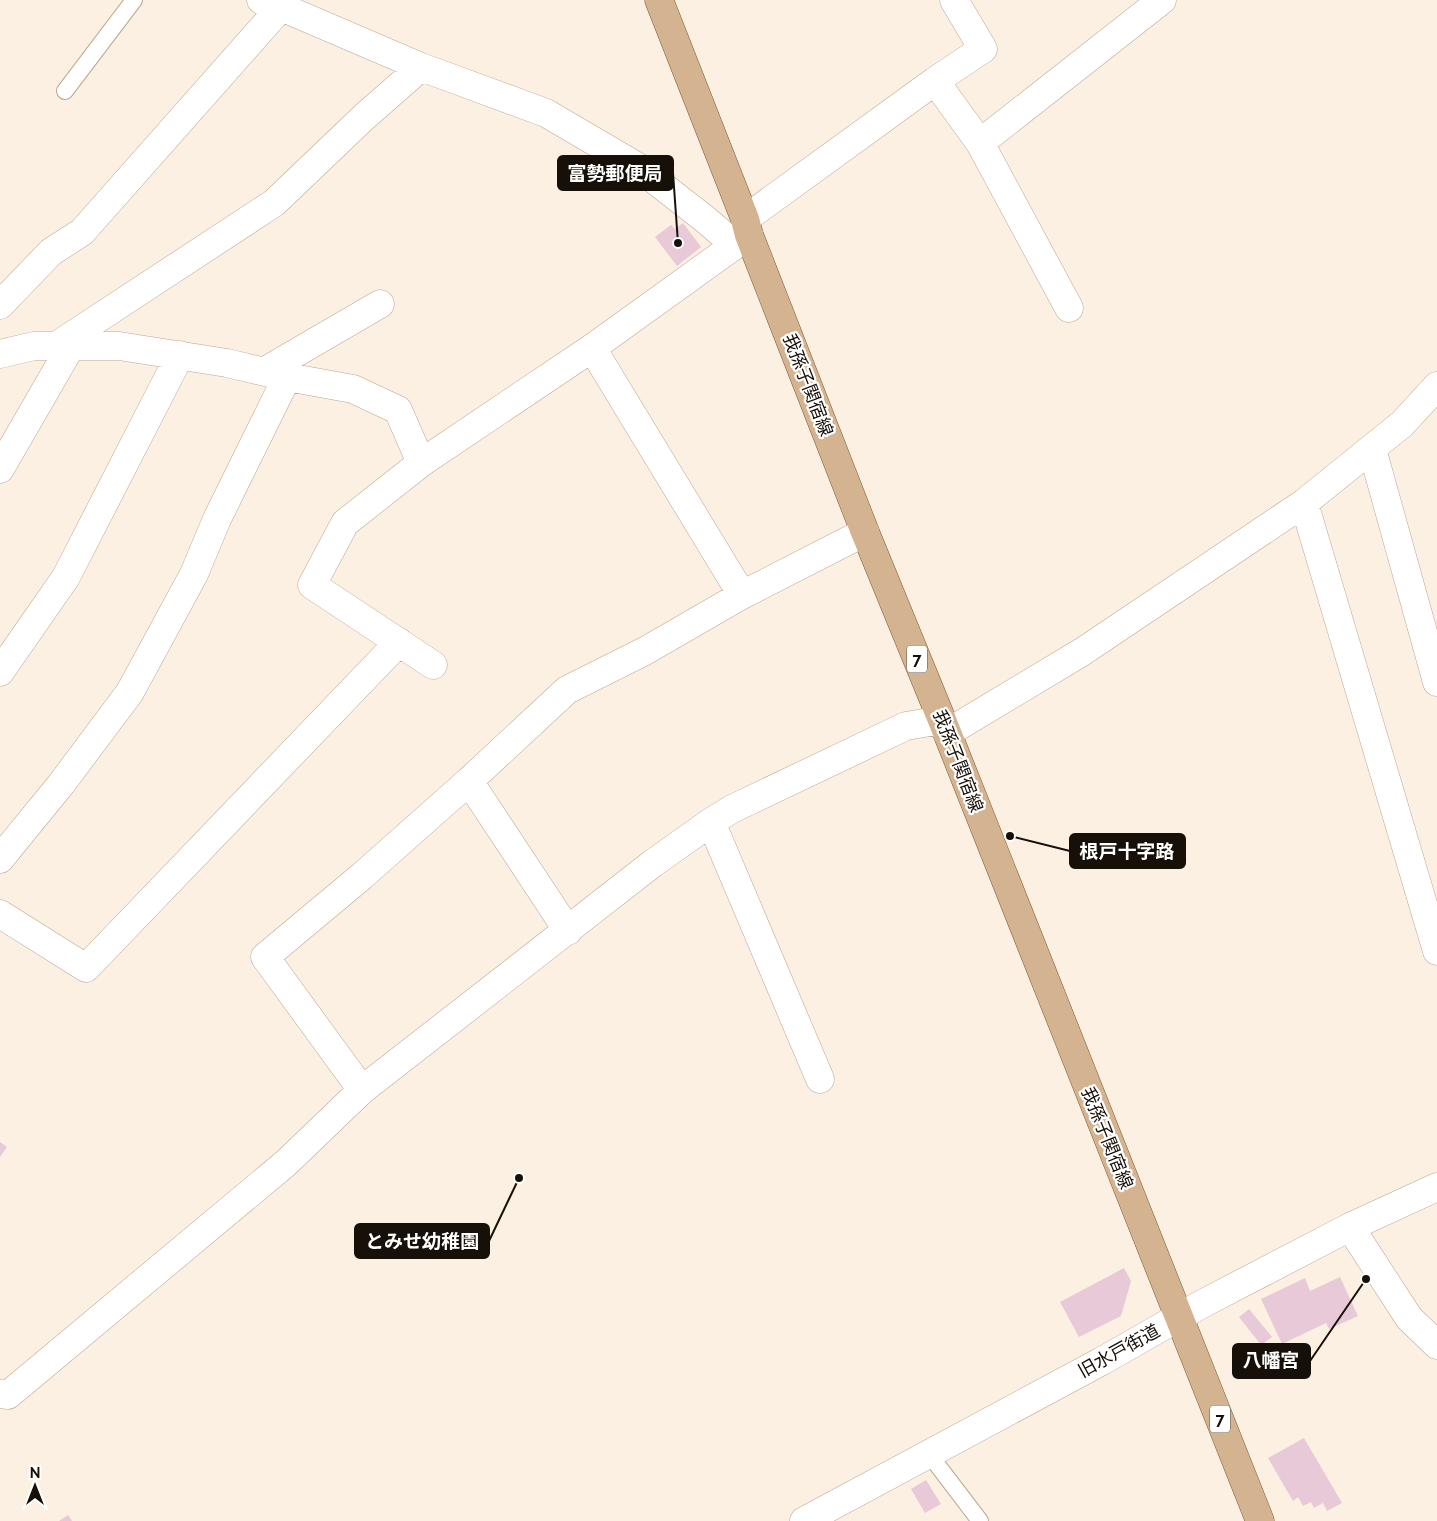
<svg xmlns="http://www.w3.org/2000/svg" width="1437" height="1521" font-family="Raleway,'Noto Sans JP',sans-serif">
<rect width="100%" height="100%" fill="#fcf0e2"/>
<path fill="#e7c9d7" d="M683 223 701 247 677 266 655 237 671 225 675 229Z
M0 1142 7 1147 0 1157Z
M1124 1268 1131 1281 1121 1316 1079 1337 1060 1302Z
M1340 1277 1358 1316 1329 1329 1326 1323 1282 1344 1261 1299 1305 1278 1310 1291Z
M1249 1309 1272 1337 1261 1345 1239 1317Z
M1304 1438 1342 1503 1327 1511 1323 1503 1314 1508 1311 1502 1303 1506 1298 1497 1293 1501 1268 1458Z
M926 1480 941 1504 925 1513 911 1489Z
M68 1515 72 1521H59Z"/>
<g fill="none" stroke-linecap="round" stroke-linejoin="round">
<g stroke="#bba792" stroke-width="18">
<path id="service" d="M65 91 134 0
M929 1454 980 1521"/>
</g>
<g stroke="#bba792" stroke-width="29">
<path id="minor" d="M261 0 281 7 421 67 546 113 638 167 706 220 735 245
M935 81 980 143 1162 0
M980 143 1069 308
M745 219 935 81 983 49 954 0
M0 305 51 252 82 232 281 7
M56 346 274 203 364 117 421 67
M592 348 742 595
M0 354 34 346H119L227 363 287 377
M265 371 380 304
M1372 449 1437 682
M0 469 71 346
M1304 503 1437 951
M433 665 312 585 345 523 421 463 592 348 749 235
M0 672 66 577 180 355
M947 733 1082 652 1304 503 1402 424 1437 386
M469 781 568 931
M711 822 820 1079
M0 859 62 783 130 692 194 574 217 519 287 377 353 389 398 410 421 463
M0 914 86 968 399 642
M362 1090 265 957 362 876 469 781 567 690 645 651 742 595 865 532
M1350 1227 1409 1318 1437 1345
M0 1394 8 1395 286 1163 362 1090 652 864 711 822 732 809 906 726 942 720"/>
</g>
<g stroke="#bba792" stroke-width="29">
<path id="tertiary" d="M804 1521 1102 1361 1202 1304 1350 1227 1437 1187"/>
</g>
<g stroke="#805931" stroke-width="29">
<path id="primary" d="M659 0 745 219 749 235 865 532 942 720 1260 1521"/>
</g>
<use href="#service" stroke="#fff" stroke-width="16"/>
<use href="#minor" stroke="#fff" stroke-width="28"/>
<use href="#tertiary" stroke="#fff" stroke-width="28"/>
<use href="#primary" stroke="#d4b391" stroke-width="28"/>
</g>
<g text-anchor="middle" stroke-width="4.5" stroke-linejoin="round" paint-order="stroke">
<g fill="#fff" stroke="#5d5852" stroke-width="1">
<rect x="907" y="645.5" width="20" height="27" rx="4"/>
<rect x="1210" y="1405.5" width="20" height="27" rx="4"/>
</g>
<g font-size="16" font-weight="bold" fill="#171008">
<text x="917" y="665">7</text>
<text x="1220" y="1425">7</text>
</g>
<g font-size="18" fill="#171008" stroke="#fff">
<text transform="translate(808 385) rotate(69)" y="6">我孫子関宿線</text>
<text transform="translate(958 761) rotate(69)" y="6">我孫子関宿線</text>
<text transform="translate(1107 1138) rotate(68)" y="6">我孫子関宿線</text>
<text transform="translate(1119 1351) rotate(-29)" y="6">旧水戸街道</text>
</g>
</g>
<path fill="none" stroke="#171008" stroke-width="2" d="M678 243L673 173M1010 836L1070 851M519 1178L489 1241M1366 1279L1310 1361"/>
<g fill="#171008" stroke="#fff" stroke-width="2">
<circle cx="678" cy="243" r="5"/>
<circle cx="1010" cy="836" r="5"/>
<circle cx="519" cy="1178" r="5"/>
<circle cx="1366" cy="1279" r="5"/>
</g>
<g fill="#171008" stroke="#171008" stroke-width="2">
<rect x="558" y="156" width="115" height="34" rx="5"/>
<rect x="1070" y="834" width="115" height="34" rx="5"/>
<rect x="355" y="1224" width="134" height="34" rx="5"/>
<rect x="1233" y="1344" width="77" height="34" rx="5"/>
</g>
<g font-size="19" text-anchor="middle" font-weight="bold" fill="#fff">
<text x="615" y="180">富勢郵便局</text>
<text x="1127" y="858">根戸十字路</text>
<text x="422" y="1248">とみせ幼稚園</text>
<text x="1271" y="1367">八幡宮</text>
</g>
<g transform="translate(35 1486)" stroke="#ffffff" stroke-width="4" paint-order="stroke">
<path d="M0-4L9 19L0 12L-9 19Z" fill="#171008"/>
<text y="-8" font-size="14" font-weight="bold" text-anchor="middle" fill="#171008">N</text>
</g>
</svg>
